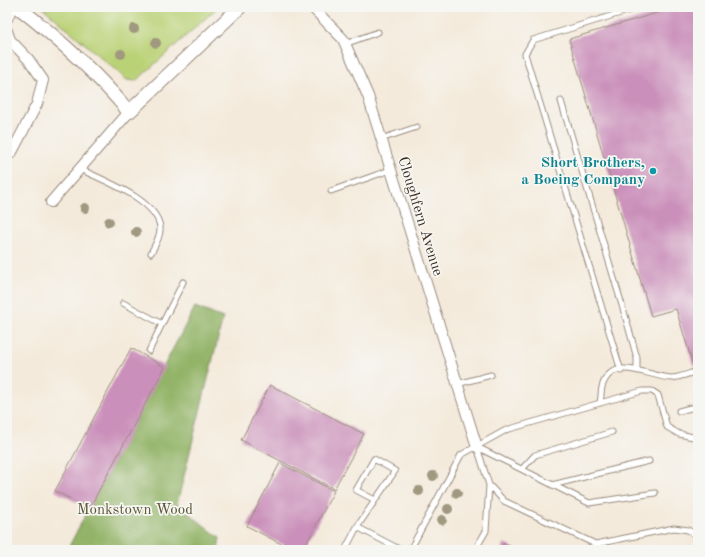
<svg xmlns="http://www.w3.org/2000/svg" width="705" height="557" font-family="'Old Standard TT',serif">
<rect width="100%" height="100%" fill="#f6f6f2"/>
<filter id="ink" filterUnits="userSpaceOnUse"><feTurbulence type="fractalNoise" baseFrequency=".025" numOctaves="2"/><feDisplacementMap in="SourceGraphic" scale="8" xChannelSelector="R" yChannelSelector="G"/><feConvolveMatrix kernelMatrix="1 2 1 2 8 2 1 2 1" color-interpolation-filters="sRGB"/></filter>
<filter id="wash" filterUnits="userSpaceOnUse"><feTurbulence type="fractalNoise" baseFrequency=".012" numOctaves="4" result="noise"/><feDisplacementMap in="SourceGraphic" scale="16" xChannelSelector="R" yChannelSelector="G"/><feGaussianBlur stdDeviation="0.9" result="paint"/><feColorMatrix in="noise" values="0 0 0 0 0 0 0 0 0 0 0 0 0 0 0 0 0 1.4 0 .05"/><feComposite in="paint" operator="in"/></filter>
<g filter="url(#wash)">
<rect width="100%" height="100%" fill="#f4eadb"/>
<path fill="#bad276" stroke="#7a7e4a" d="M42 7H218L136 81 127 80Z"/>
<path fill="#93b467" stroke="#676f42" d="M195 307 223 318 177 504 220 538 218 550H67Z"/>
<g id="blocks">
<path fill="#ca8fba" d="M677 7H698V364L693 365 676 309 651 316 569 39Z
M131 348 165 367 89 509 55 491Z
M270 385 364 434 334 489 241 440Z
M280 463 334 491 303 550H293L247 526Z
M504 543 517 550H501Z"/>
</g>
</g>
<g filter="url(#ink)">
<use href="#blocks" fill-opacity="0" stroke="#988a7c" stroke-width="1"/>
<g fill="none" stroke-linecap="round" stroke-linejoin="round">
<g stroke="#988a7c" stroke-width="7">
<path id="service" d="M345 44 378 32
M561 101 627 322 637 358V370
M381 139 417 127
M80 169C102 180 156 199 160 227 161 236 155 245 151 253
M331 191 390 170
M123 303 162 324 183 282
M149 351 162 324
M621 371 525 54 533 40 640 7
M457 384 491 375
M600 403C601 398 601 392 602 387 612 353 649 377 671 378 679 378 690 373 698 371
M679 411 698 406
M477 447 589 503 655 493
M522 469 535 455 612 432
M489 485 504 501 608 550
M552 485 649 461
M357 527 401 550
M596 544 674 528 688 530 698 536
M345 550 357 527 395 471 374 459 356 490 375 500
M410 550 461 455 506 430 642 391H652L658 395 667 427 679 434 698 438
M475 550 486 531 489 485 477 447"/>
</g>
<g stroke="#988a7c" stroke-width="12">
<path id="minor" d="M312 7 343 39 368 96 477 447
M7 19 12 7
M7 31 10 40 29 60 43 80 37 104 12 152 7 156
M51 202 129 112"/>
</g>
<g stroke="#988a7c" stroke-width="15">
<path id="tertiary" d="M18 7C59 39 96 72 129 112L240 7"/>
</g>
<use href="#service" stroke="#fff" stroke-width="5"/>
<use href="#minor" stroke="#fff" stroke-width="10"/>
<use href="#tertiary" stroke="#fff" stroke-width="13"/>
</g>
<g fill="#a0987f">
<circle cx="134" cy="29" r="5"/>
<circle cx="156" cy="43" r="5"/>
<circle cx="121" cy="54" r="5"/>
<circle cx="85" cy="208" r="5"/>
<circle cx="109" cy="222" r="5"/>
<circle cx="136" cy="232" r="5"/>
<circle cx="433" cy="476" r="5"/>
<circle cx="419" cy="491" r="5"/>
<circle cx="457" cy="493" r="5"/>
<circle cx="448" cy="509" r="5"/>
<circle cx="442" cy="520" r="5"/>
</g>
</g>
<circle fill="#0f9aa8" stroke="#f6f6f2" stroke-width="1.5" cx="653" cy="171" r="4"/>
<g text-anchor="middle" stroke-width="3.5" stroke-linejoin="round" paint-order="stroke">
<g font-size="15" font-weight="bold" fill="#0d838f" stroke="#f6f6f2" text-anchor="end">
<text x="645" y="167">Short Brothers,<tspan x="645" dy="17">a Boeing Company</tspan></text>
</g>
<g font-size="15" fill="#3b2a1e" stroke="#f6f6f2">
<text transform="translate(421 216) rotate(73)" y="5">Cloughfern Avenue</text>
</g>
<g font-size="15" fill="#5b5434" stroke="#f6f6f2">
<text x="135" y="514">Monkstown Wood</text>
</g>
</g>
<rect width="705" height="557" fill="none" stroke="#f6f6f2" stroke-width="24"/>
</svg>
